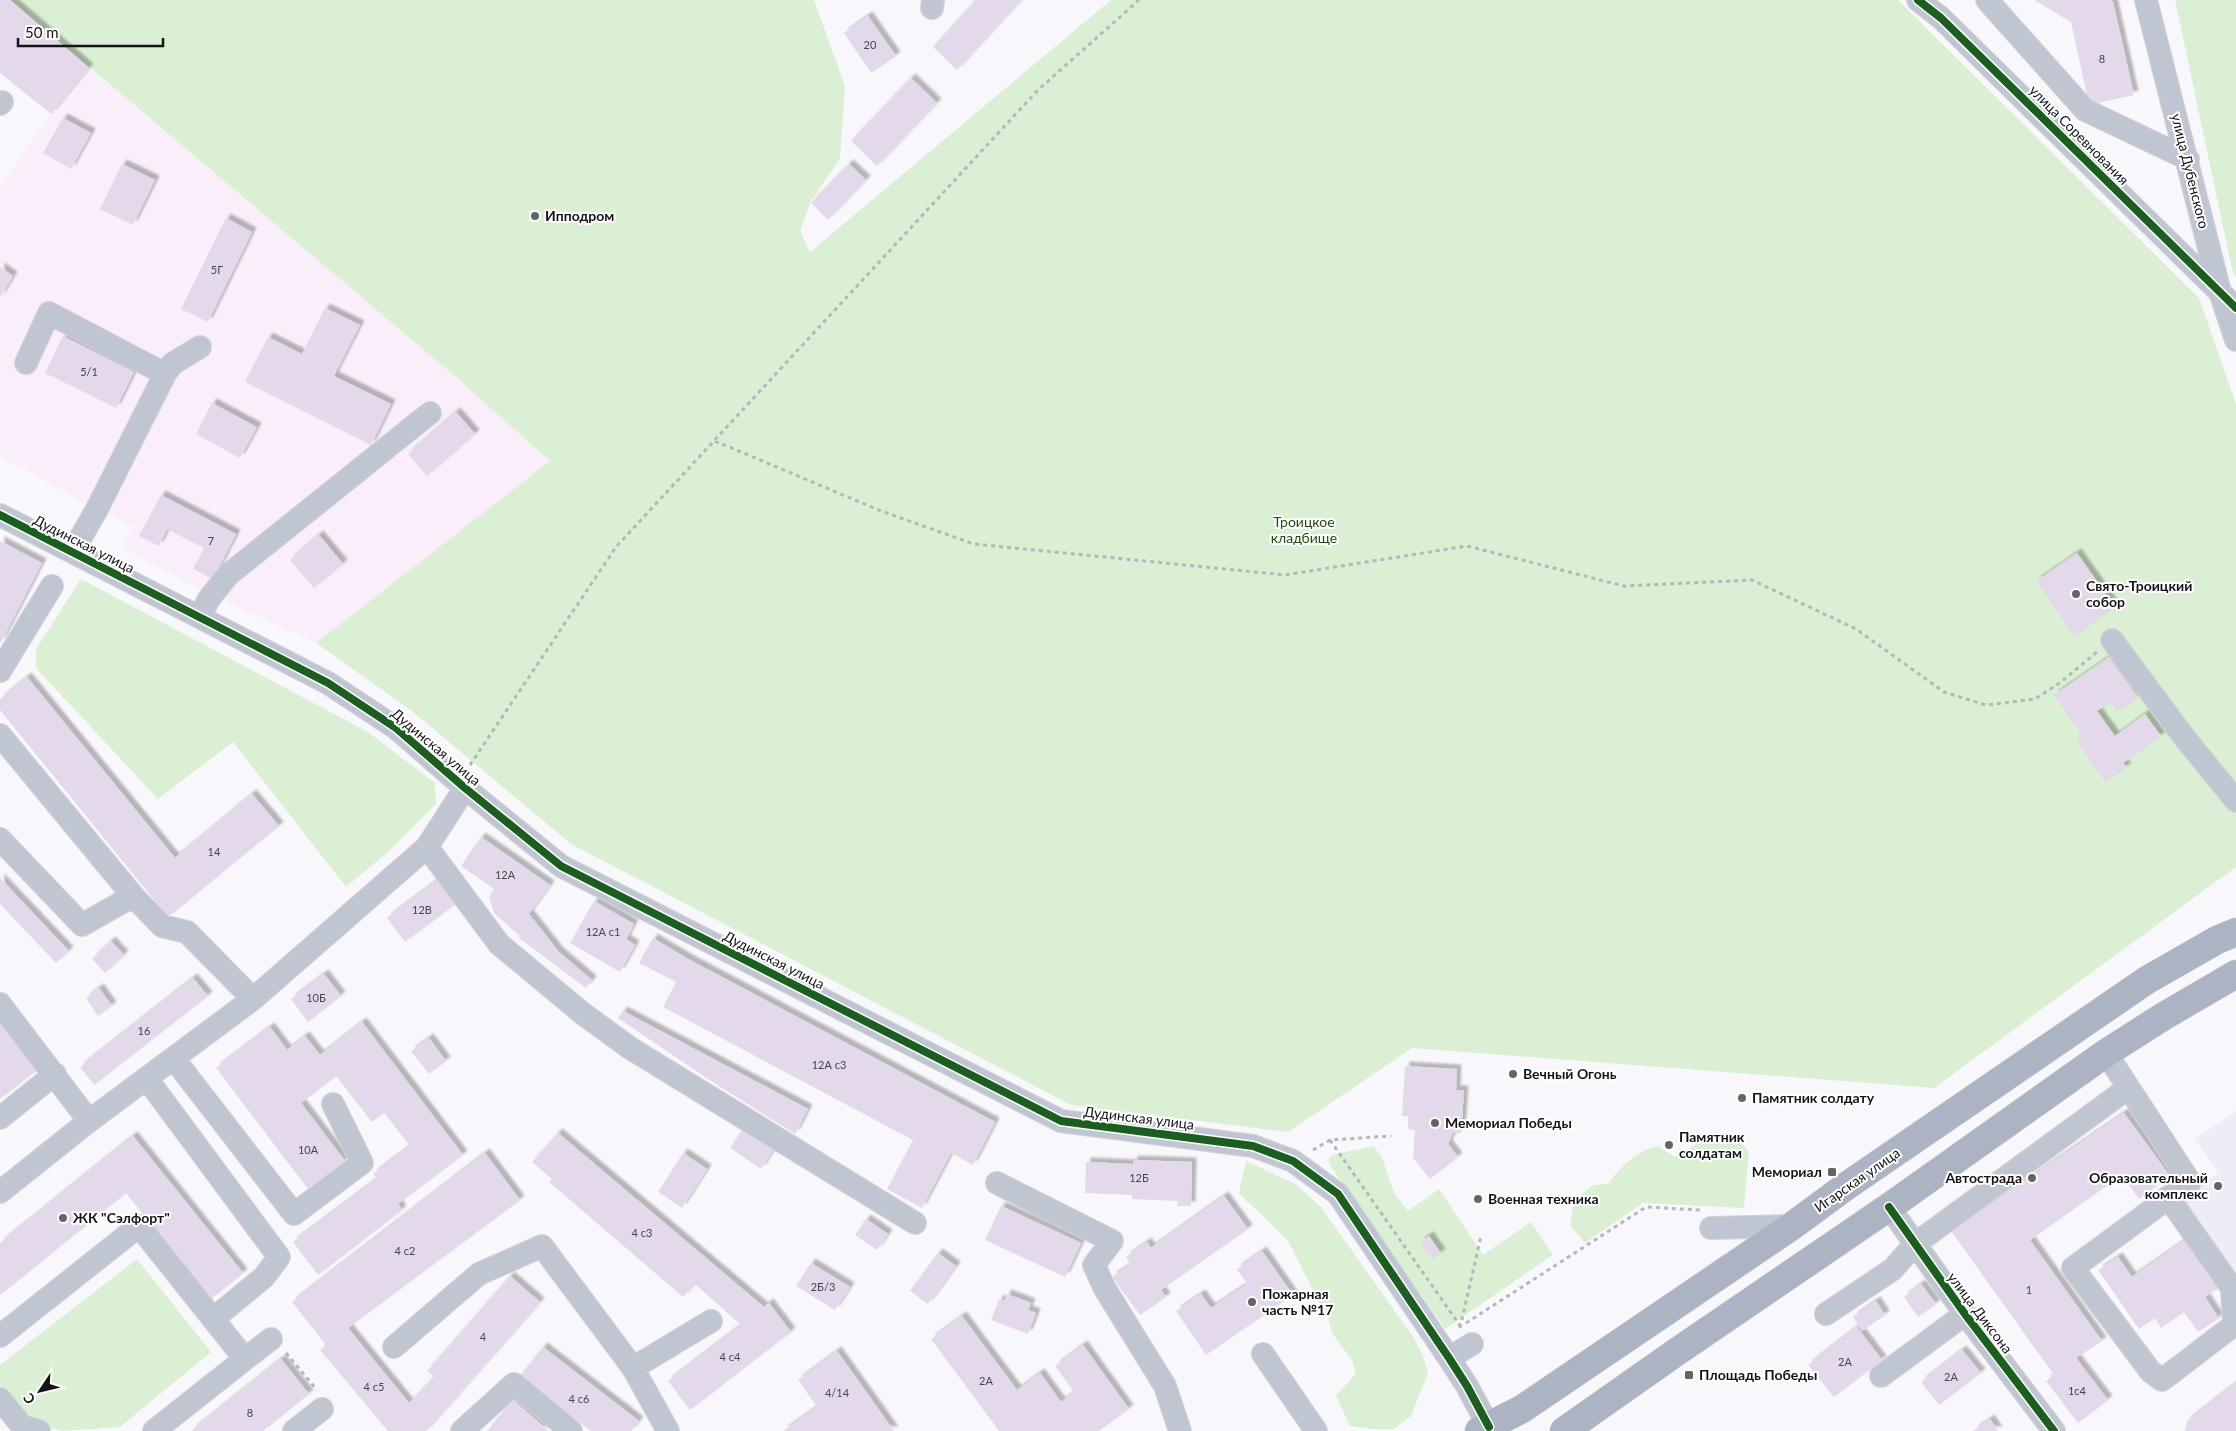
<svg xmlns="http://www.w3.org/2000/svg" width="2236" height="1431" font-family="Lato,sans-serif">
<defs>
<filter id="shadow"><feDropShadow dx="4.5" dy="-4.5" stdDeviation="1" flood-color="#0004"/></filter>
</defs>
<rect width="100%" height="100%" fill="#f8f8fc"/>
<path fill="#f9eef9" d="M89 68 456 377 551 461 316 643 204 591 122 548 133 526 90 506 0 456V298L13 276 0 267V187L51 114Z"/>
<path fill="#ededf8" d="M2236 1111V1276L2180 1198 2218 1173 2195 1139Z"/>
<path fill="#daefd4" d="M10 0H814L845 86 840 159 811 201 800 231 810 252 1111 0H1898L2199 298 2236 404V867L1934 1088 1412 1048 1288 1132 1071 1105 571 844 412 711 316 643 550 461 456 377Z
M2175 0H2236V277L2233 273Z
M81 579 368 732 435 783 436 804 389 851 346 887 233 742 158 799 36 668V649Z
M1740 1141 1749 1152 1744 1208 1643 1203 1585 1243 1570 1225 1574 1200 1593 1185 1608 1184C1620 1167 1637 1150 1658 1146L1675 1157 1699 1142Z
M1373 1146 1381 1155 1394 1193 1408 1211 1439 1189 1483 1255 1531 1222 1553 1255 1445 1329 1331 1167 1328 1160 1332 1155Z
M1246 1161 1295 1184 1320 1206 1412 1335 1423 1356 1428 1373 1411 1416 1394 1429H1373L1350 1426 1336 1396 1356 1373 1352 1360 1332 1333 1327 1312 1319 1302 1288 1241 1239 1193Z
M137 1259 211 1352 120 1427 63 1431 25 1423 0 1390V1365Z"/>
<path fill="#e3d9ea" filter="url(#shadow)" d="M0 0H10L89 68 51 114 0 73Z
M976 0H1021L957 70 933 47Z
M2034 0H2110L2113 2 2134 95 2089 105 2071 22Z
M868 16 896 56 871 73 844 33Z
M911 78 937 103 877 166 851 141Z
M63 118 91 133 71 169 43 153Z
M122 164 155 180 133 225 100 209Z
M849 164 866 180 828 220 811 203Z
M226 218 252 232 208 322 181 309Z
M0 267 13 276 0 298Z
M325 308 360 325 334 376 391 404 371 445 245 382 268 337 302 354Z
M63 336 134 372 116 408 45 373Z
M212 403 257 427 240 458 196 434Z
M456 412 475 434 427 476 408 454Z
M161 495 236 534 213 579 193 569 204 548 167 529 159 546 139 536Z
M319 535 343 564 314 588 290 560Z
M0 541 42 563 0 644Z
M2077 553 2115 607 2074 636 2036 581Z
M2109 657 2138 697 2117 712 2110 702 2097 711 2115 736 2145 714 2161 736 2123 763 2127 767 2105 782 2076 740 2082 736 2054 695Z
M27 677 175 858 252 794 279 826 168 917 0 710V699Z
M481 837 550 885 529 914 559 952 592 980 586 988 519 938 520 936 494 913 489 897 494 889 461 866Z
M0 878 69 951 56 963 0 904Z
M439 879 457 903 405 942 387 918Z
M594 901 634 924 626 939 635 945 620 972 570 943Z
M653 938 688 959 995 1122 973 1165 951 1153 922 1208 887 1189 913 1140 663 1007 676 982 639 963Z
M111 941 124 955 105 973 92 959Z
M324 974 341 996 308 1022 291 999Z
M193 978 208 996 94 1085 80 1067Z
M99 988 112 1006 98 1016 86 998Z
M623 1011 808 1109 795 1134 711 1081 618 1018Z
M0 1021 37 1070 0 1099Z
M362 1022 463 1155 398 1204 402 1210 318 1275 293 1242 377 1179 373 1174 410 1146 384 1113 372 1122 336 1076 301 1103 345 1161 308 1189 216 1068 270 1027 287 1050 305 1036 320 1055Z
M429 1038 446 1061 429 1074 411 1051Z
M1405 1066 1457 1069 1456 1090H1464L1461 1133H1453L1448 1144 1458 1157 1430 1179 1413 1158 1415 1130 1408 1129V1116H1402Z
M2124 1113 2170 1176 2139 1199 2122 1175 2030 1240 2102 1341 2076 1358 2108 1400 2078 1423 2046 1381 2054 1375 1951 1231Z
M744 1127 775 1147 761 1169 730 1148Z
M558 1133 764 1307 769 1303 791 1332 690 1410 668 1381 741 1325 695 1284 683 1297 549 1182 552 1179 532 1162Z
M133 1136 243 1273 211 1299 126 1193 0 1295V1243Z
M485 1153 520 1200 348 1328 409 1403 434 1377 427 1371 510 1276 540 1302 426 1431H388L320 1350 326 1345 292 1302Z
M683 1153 707 1169 682 1208 658 1192Z
M1133 1160 1192 1162 1191 1206H1177L1178 1201 1132 1199V1195L1085 1193 1086 1162 1133 1164Z
M1224 1196 1248 1229 1161 1290 1166 1297 1140 1315 1112 1277 1131 1264 1126 1257 1147 1242 1151 1248Z
M1001 1206 1081 1243 1065 1277 985 1240Z
M866 1219 888 1234 877 1250 855 1235Z
M1429 1236 1441 1253 1432 1260 1420 1242Z
M2188 1238 2221 1286 2205 1297 2219 1318 2198 1332 2184 1312 2161 1328 2155 1318 2139 1329 2098 1270 2118 1257 2132 1277Z
M1262 1251 1293 1295 1206 1355 1176 1311 1201 1294 1211 1308 1247 1284 1237 1269Z
M938 1253 956 1266 928 1304 910 1291Z
M811 1263 850 1287 835 1310 796 1286Z
M1921 1284 1936 1304 1918 1317 1904 1297Z
M1007 1294 1031 1303 1028 1310 1036 1313 1028 1334 991 1320 999 1299 1004 1301Z
M1876 1301 1885 1315 1862 1331 1853 1317Z
M962 1316 1017 1390 1040 1373 1061 1402 1074 1392 1055 1366 1083 1345 1129 1409 1099 1431H999L931 1339Z
M1857 1327 1882 1360 1834 1397 1808 1365Z
M543 1347 639 1421 631 1431H591L520 1376Z
M1962 1350 1981 1373 1939 1405 1921 1382Z
M837 1351 894 1431H783L817 1407 798 1380Z
M281 1359 309 1394 263 1431H191Z
M2236 1383V1431H2185L2187 1421Z
M513 1400 549 1431H487Z
M1990 1419 1998 1431H1973Z"/>
<g fill="none" stroke-linecap="round" stroke-linejoin="round">
<g stroke="#d4d4d7" stroke-width="24">
<path id="minor" d="M1918 0 1941 18 2236 308
M1987 0 2085 110 2188 159
M2146 0 2220 292 2236 340
M932 8 933 0
M0 104 2 102
M26 363 49 313 165 374
M0 515 328 683 396 728 465 788 561 866 1061 1121 1253 1146 1293 1161 1338 1194 1449 1358 1467 1386 1489 1427
M73 551 97 509 165 374 172 364 200 347
M201 617 208 600 228 575 430 413
M2112 640 2184 737 2236 801
M0 671 52 586
M0 735 133 896 162 926 187 932 253 999
M0 839 82 925 133 896
M427 847 499 944 582 1013 630 1048 915 1223
M0 1004 89 1121
M2106 1053 2190 1182 2073 1268 2151 1372 2162 1380 2234 1325 2232 1288 2168 1197
M174 1059 294 1214 362 1163 333 1104
M147 1079 279 1257 264 1277 213 1319
M0 1118 55 1074
M997 1183 1112 1241 1094 1265 1105 1289 1165 1386 1180 1431
M0 1192 89 1121 253 999 427 847 465 788
M1889 1207 1965 1314 2054 1431
M1711 1228 1792 1226
M1826 1314 1893 1269 1915 1244 2128 1088
M0 1336 139 1226 245 1359 154 1431
M394 1347 479 1274 542 1246 633 1368 668 1431
M1263 1354 1316 1431
M1449 1358 1472 1344
M245 1359 271 1339
M633 1368 711 1321
M1881 1376 1965 1314
M0 1399 22 1426 39 1431
M294 1431 322 1409
M462 1431 514 1384 571 1431"/>
</g>
<g stroke="#d4d4d7" stroke-width="29">
<path id="major" d="M1479 1431 1522 1409 1792 1226 1845 1187 2147 980 2217 940 2236 932
M1564 1431 1675 1353 1889 1207 2106 1053 2164 1016 2236 974"/>
</g>
<path stroke="#b3b7be" stroke-width="3" stroke-dasharray="4 4" stroke-linecap="butt" d="M715 441 881 511 974 544 1285 575 1467 546 1624 586 1752 580 1856 629 1944 692 1986 705 2035 699 2061 682 2097 652
M470 765 616 547 1038 90 1139 0
M1330 1140 1461 1327
M1313 1150 1330 1140 1391 1136
M1466 1323 1646 1207 1700 1210
M1460 1328 1481 1236
M286 1353 317 1390"/>
<use href="#minor" stroke="#c0c6d1" stroke-width="22"/>
<use href="#major" stroke="#acb4c3" stroke-width="28"/>
<g stroke="#fff" stroke-width="11">
<path id="cycleway" d="M1918 0 1941 18 2236 308
M0 515 328 683 396 728 465 788 561 866 1061 1121 1253 1146 1293 1161 1338 1194 1449 1358 1467 1386 1489 1427
M1889 1207 1965 1314 2054 1431"/>
</g>
<use href="#cycleway" stroke="#1b5e20" stroke-width="8"/>
</g>
<g fill="#646467" stroke="#fff" stroke-width="2">
<circle cx="535" cy="216" r="5"/>
<circle cx="2076" cy="594" r="5"/>
<circle cx="1513" cy="1074" r="5"/>
<circle cx="1742" cy="1098" r="5"/>
<circle cx="1435" cy="1123" r="5"/>
<circle cx="1669" cy="1145" r="5"/>
<rect x="1827" y="1167" width="10" height="10" rx="2.5"/>
<circle cx="2032" cy="1178" r="5"/>
<circle cx="2218" cy="1186" r="5"/>
<circle cx="1478" cy="1199" r="5"/>
<circle cx="63" cy="1218" r="5"/>
<circle cx="1252" cy="1302" r="5"/>
<rect x="1684" y="1370" width="10" height="10" rx="2.5"/>
</g>
<g text-anchor="middle" stroke-width="4" stroke-linejoin="round" paint-order="stroke">
<g font-size="11" fill="#48454c">
<text x="870" y="49">20</text>
<text x="2102" y="63">8</text>
<text x="217" y="274">5Г</text>
<text x="89" y="376">5/1</text>
<text x="211" y="545">7</text>
<text x="214" y="856">14</text>
<text x="505" y="879">12А</text>
<text x="422" y="914">12В</text>
<text x="603" y="936">12А с1</text>
<text x="316" y="1002">10Б</text>
<text x="144" y="1035">16</text>
<text x="829" y="1069">12А с3</text>
<text x="308" y="1154">10А</text>
<text x="1139" y="1182">12Б</text>
<text x="642" y="1237">4 с3</text>
<text x="405" y="1255">4 с2</text>
<text x="823" y="1291">2Б/3</text>
<text x="2029" y="1294">1</text>
<text x="483" y="1341">4</text>
<text x="730" y="1361">4 с4</text>
<text x="1845" y="1366">2А</text>
<text x="1951" y="1381">2А</text>
<text x="986" y="1385">2А</text>
<text x="374" y="1391">4 с5</text>
<text x="2077" y="1395">1с4</text>
<text x="837" y="1397">4/14</text>
<text x="579" y="1403">4 с6</text>
<text x="250" y="1417">8</text>
</g>
<g font-size="14" fill="#141417" stroke="#fff">
<text transform="translate(2079 135) rotate(45)" y="5">улица Соревнования</text>
<text transform="translate(2190 171) rotate(76)" y="5">улица Дубенского</text>
<text transform="translate(84 544) rotate(27)" y="5">Дудинская улица</text>
<text transform="translate(436 747) rotate(40)" y="5">Дудинская улица</text>
<text transform="translate(774 960) rotate(27)" y="5">Дудинская улица</text>
<text transform="translate(1139 1118) rotate(7)" y="5">Дудинская улица</text>
<text transform="translate(1857 1180) rotate(-35)" y="5">Игарская улица</text>
<text transform="translate(1980 1313) rotate(53)" y="5">улица Диксона</text>
</g>
<g font-size="14" font-weight="bold" fill="#141417" stroke="#fff" text-anchor="start">
<text x="545" y="221">Ипподром</text>
<text x="2086" y="591">Свято-Троицкий<tspan x="2086" dy="16">собор</tspan></text>
<text x="1523" y="1079">Вечный Огонь</text>
<text x="1752" y="1103">Памятник солдату</text>
<text x="1445" y="1128">Мемориал Победы</text>
<text x="1679" y="1142">Памятник<tspan x="1679" dy="16">солдатам</tspan></text>
<text x="1822" y="1177" text-anchor="end">Мемориал</text>
<text x="2022" y="1183" text-anchor="end">Автострада</text>
<text x="2208" y="1183" text-anchor="end">Образовательный<tspan x="2208" dy="16">комплекс</tspan></text>
<text x="1488" y="1204">Военная техника</text>
<text x="73" y="1223">ЖК "Сэлфорт"</text>
<text x="1262" y="1299">Пожарная<tspan x="1262" dy="16">часть №17</tspan></text>
<text x="1699" y="1380">Площадь Победы</text>
</g>
<g font-size="14" fill="#234712" stroke="#fff">
<text x="1304" y="527">Троицкое<tspan x="1304" dy="16">кладбище</tspan></text>
</g>
</g>
<g transform="translate(40 1391) rotate(235)" stroke="#ffffff" stroke-width="4" paint-order="stroke">
<path d="M0-4L9 19L0 12L-9 19Z" fill="#141417"/>
<text y="-8" font-size="14" font-weight="bold" text-anchor="middle" fill="#141417">С</text>
</g>
<path d="M18 38v8h145v-8" fill="none" stroke="#141417" stroke-width="2.5"/>
<text x="25" y="38" font-size="15" fill="#141417" stroke="#ffffff" stroke-width="4" paint-order="stroke">50 m</text>
</svg>
